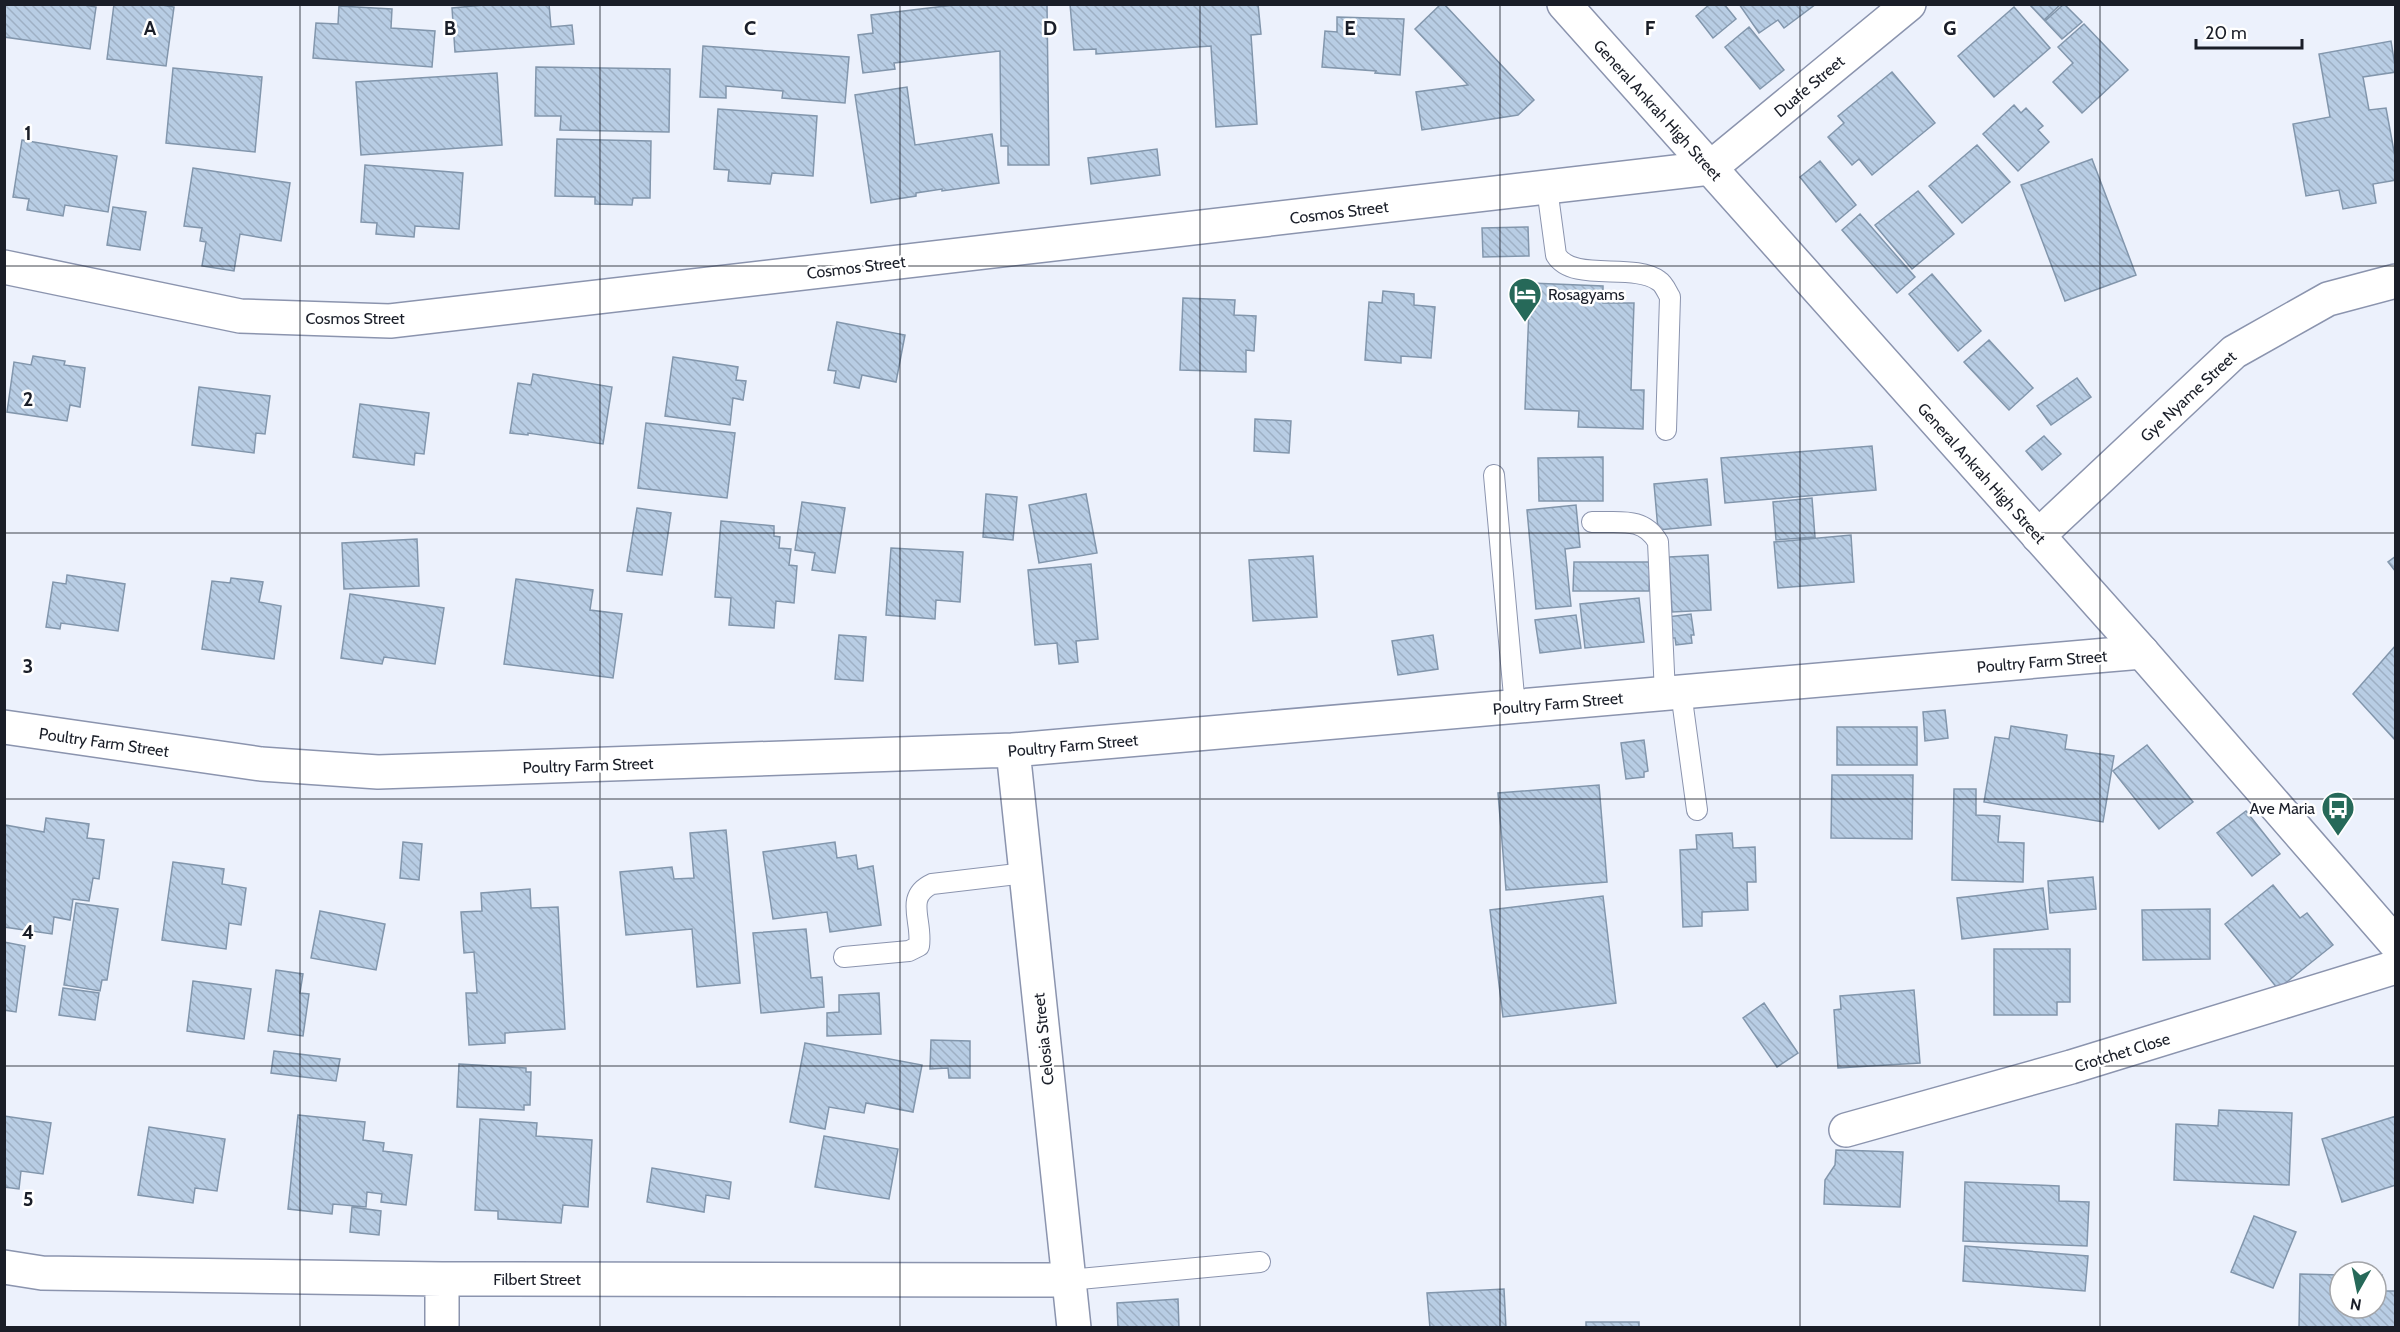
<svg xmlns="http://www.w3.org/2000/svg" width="2400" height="1332" font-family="Cabin,sans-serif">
<defs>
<pattern id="building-back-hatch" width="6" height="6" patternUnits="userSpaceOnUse" patternTransform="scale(1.5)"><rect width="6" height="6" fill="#b8cde4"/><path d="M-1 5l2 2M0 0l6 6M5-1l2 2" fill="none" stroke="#9eb0c4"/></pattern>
</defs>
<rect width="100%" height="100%" fill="#ecf1fc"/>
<path fill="url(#building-back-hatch)" stroke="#8296ac" stroke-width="1.5" d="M4 4H79L96 7 90 49 4 37Z
M114 4H156L174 7 166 66 107 59Z
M495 4H549L551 27 572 25 574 44 455 52 452 8Z
M962 4H1047L1049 165H1008V146H1001L1000 51 894 63 895 69 863 73 858 35 873 33 871 15Z
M1070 4H1258L1261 34 1251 35 1257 124 1216 127 1211 46 1096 54V49L1074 50Z
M1441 4H1444L1534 100 1518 115 1422 130 1416 92 1468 85 1415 29Z
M1710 4H1724L1736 19 1713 38 1696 16Z
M1739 4H1816L1784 28 1778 20 1759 33Z
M2029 4H2061L2044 20Z
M2064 4 2082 22 2062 39 2045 21Z
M339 6 392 9 391 28 435 31 432 67 313 58 316 23 338 24Z
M2014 7 2050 48 1994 97 1958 56Z
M1337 17 1404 19 1400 75 1375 73 1376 71 1322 67 1325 31 1337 32Z
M2084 24 2128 70 2082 113 2053 82 2073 63 2058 47Z
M1749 27 1784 70 1760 89 1725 47Z
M2391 41 2396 72 2363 77 2369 110 2386 108 2396 162V180L2373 184 2376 203 2343 209 2339 190 2306 196 2293 124 2330 117 2319 54Z
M703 46 849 57 845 103 782 98 783 91 726 86V98L700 97Z
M536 67 670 69 669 132 560 130 561 116H535Z
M173 68 262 77 255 152 166 143Z
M1892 72 1935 123 1872 175 1859 159 1852 165 1828 137 1844 123 1838 116Z
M497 73 502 145 361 155 356 82Z
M907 87 915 145 992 134 999 183 942 191V189L916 193V196L871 203 855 95Z
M2014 105 2021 113 2026 108 2043 126 2038 130 2049 142 2018 171 1983 134Z
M718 109 817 116 813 176 772 173 770 184 728 181 729 170 714 169Z
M557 139 651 141 650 198H633L632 205 595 204V197L555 196Z
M22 140 117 156 108 212 65 205 63 216 27 210 29 199 13 197Z
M1977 145 2010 182 1962 223 1929 186Z
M1157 149 1160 175 1091 184 1088 158Z
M2092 159 2136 275 2065 301 2021 185Z
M1820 161 1856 205 1836 222 1800 177Z
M365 165 463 173 459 229 415 226 414 237 376 234 377 223 361 222Z
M193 168 290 183 281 241 240 234 234 271 202 266 206 242 200 241 202 228 184 226Z
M1918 191 1954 234 1912 269 1875 225Z
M113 207 146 212 140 250 107 245Z
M1860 214 1915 277 1897 293 1842 230Z
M1528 227 1529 256 1483 257 1482 228Z
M1932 274 1981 331 1958 351 1909 294Z
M1530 283 1603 286V303H1634L1631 390H1644L1643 429 1578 427 1579 411 1525 409Z
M1383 291 1414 294V305L1435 307 1431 358 1401 356V363L1365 360 1369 302 1382 303Z
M1183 298 1235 300 1234 315 1256 316 1254 351 1246 350V372L1180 370Z
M837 322 905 335 896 382 862 375 859 388 834 383 836 371 828 370Z
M1989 340 2033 388 2009 410 1964 362Z
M33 356 65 361 64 365 85 368 80 407 70 405 67 421 7 412 14 362 31 365Z
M673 357 738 367 736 380 746 381 743 400 733 398 730 425 665 416Z
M533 374 612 387 603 444 528 433V435L510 433 518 383 531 385Z
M2077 378 2091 397 2051 425 2037 406Z
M199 387 270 396 265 434 256 433 254 453 192 445Z
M360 404 429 413 424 454 415 453 414 465 353 457Z
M1255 419 1291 421 1289 453 1254 451Z
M646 423 735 433 727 498 638 488Z
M2044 436 2061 454 2042 470 2026 451Z
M1872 446 1876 490 1725 503 1721 458Z
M1603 457V501H1539L1538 458Z
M1707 479 1711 525 1658 530 1654 484Z
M986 494 1017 497 1013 540 983 537Z
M1086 494 1097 553 1039 563 1029 505Z
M1812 498 1815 537 1776 540 1773 502Z
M802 502 845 508 835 573 812 570 815 553 795 550Z
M1576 505 1580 547 1565 549 1571 606 1536 609 1527 510Z
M637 508 671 513 662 575 627 571Z
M721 521 774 526V536L780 537 779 548 791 549 789 565 797 566 794 603 776 601 774 628 729 625 731 598 715 597Z
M1851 535 1854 582 1778 588 1774 542Z
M417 539 419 586 344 589 342 543Z
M891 548 963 552 960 602 936 600 935 619 886 615Z
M1708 555 1711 610 1672 612 1669 557Z
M1313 556 1317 617 1253 621 1249 560Z
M2396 556V572L2388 562Z
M1574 562H1650L1649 591H1573Z
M1091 564 1098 639 1076 641 1078 662 1059 664 1057 643 1035 645 1028 570Z
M67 575 125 584 118 631 61 623 60 629 46 627 53 582 66 584Z
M231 578 263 582 259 602 281 606 274 659 202 649 212 581 230 583Z
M516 579 593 590 590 610 622 614 613 678 504 664Z
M350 594 444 608 435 664 384 657 382 664 341 658Z
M1639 598 1644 642 1585 648 1580 604Z
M1691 614 1694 635H1691L1692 643 1676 645 1675 638H1671L1668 617Z
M1576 615 1581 648 1540 653 1535 620Z
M839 635 866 637 863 681 835 679Z
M1433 635 1438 669 1398 675 1392 641Z
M2396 645V741L2353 694Z
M1945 710 1948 738 1925 741 1923 712Z
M2011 726 2067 735 2065 749 2114 756 2103 822 1984 802 1995 737 2009 739Z
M1837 727H1917V765H1837Z
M1644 740 1648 771 1644 772V777L1626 779 1621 743Z
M2147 745 2193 802 2159 829 2113 771Z
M1832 775H1913L1912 839 1831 838Z
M1599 785 1607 882 1506 890 1498 793Z
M1954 789H1976V815L2000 816 1998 842 2024 843 2023 882 1952 880Z
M2246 811 2280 854 2252 876 2217 833Z
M46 818 89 824 87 838 104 840 99 879 93 878 89 901 73 899 70 920 54 917 52 934 4 927 5 825 44 832Z
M726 830 740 983 697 987 692 929 626 935 620 872 672 867 674 879 694 878 690 833Z
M1732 833 1733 848 1755 847 1756 882H1747L1748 910 1702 912V926L1683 927 1680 850 1697 849 1696 835Z
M403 842 422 844 419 880 400 878Z
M835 842 837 858 856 855 858 869 873 866 881 925 830 932 827 912 773 919 763 852Z
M173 862 224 869 222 884 246 888 241 925 229 923 226 949 162 940Z
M2093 877 2096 909 2050 913 2048 881Z
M2273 885 2300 918 2307 913 2333 945 2278 989 2225 924Z
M2043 888 2048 929 1962 939 1957 898Z
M530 889 531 908 558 907 565 1029 505 1033V1043L469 1045 466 993H477L474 952 464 953 461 912 482 911 481 893Z
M1603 896 1616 1003 1503 1017 1490 910Z
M76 903 118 909 107 980H102L100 991 64 985Z
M2210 909V959L2143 960 2142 910Z
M320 911 385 924 376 970 311 958Z
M806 929 811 978 822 977 824 1007 761 1013 753 933Z
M4 942 25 946 16 1012 4 1010Z
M1994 949H2070V1002H2057V1015H1994Z
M276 970 303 974 300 993 309 994 303 1036 268 1031Z
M193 981 251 989 244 1039 187 1031Z
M63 988 99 993 95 1020 59 1015Z
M1914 990 1920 1063 1838 1068 1834 1010 1841 1009 1840 996Z
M879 993 881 1034 827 1036V1013L839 1012V995Z
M1764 1003 1798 1053 1777 1067 1743 1018Z
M931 1040 970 1041V1078H949L948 1068 930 1069Z
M805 1043 922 1065 913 1112 866 1103 864 1113 829 1107 825 1129 790 1122Z
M274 1051 340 1059 336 1081 271 1073Z
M459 1064 526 1068V1072H531L530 1105H524V1110L457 1107Z
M2219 1110 2292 1113 2289 1185 2174 1180 2176 1124 2218 1126Z
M298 1115 365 1122 363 1140 384 1143 383 1151 412 1155 406 1205 381 1202 382 1194 367 1192 366 1207 333 1204 332 1214 288 1209Z
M4 1116 51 1123 43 1174 21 1171 19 1189 4 1187Z
M2396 1116V1185L2342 1202 2322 1139Z
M480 1119 537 1123 536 1136 592 1140 588 1207 563 1205 561 1223 498 1219V1211L475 1210Z
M149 1127 225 1139 217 1191 195 1188 193 1203 138 1195Z
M824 1136 898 1149 889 1199 815 1187Z
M1836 1150 1903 1152 1900 1207 1824 1204 1825 1180 1835 1165Z
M652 1168 731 1182 729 1199 706 1195 704 1212 647 1202Z
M1965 1182 2059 1186V1201L2089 1202 2087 1246 1963 1241Z
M352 1207 381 1211 379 1235 350 1232Z
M2254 1216 2296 1232 2273 1288 2231 1272Z
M1965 1246 2088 1256 2085 1291 1963 1281Z
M2300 1274 2340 1275V1308H2376V1275H2382V1291H2396V1328H2299Z
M1504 1289 1506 1328H1430L1427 1293Z
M1178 1299 1179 1328H1118L1117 1303Z
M1586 1322H1639V1328H1586Z"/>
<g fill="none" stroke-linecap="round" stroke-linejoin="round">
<g stroke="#8b94ae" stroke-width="22">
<path id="lane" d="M1547 188 1556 255C1573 283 1633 262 1659 281 1664 284 1667 292 1670 297L1666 430
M1494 475 1515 707
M1592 522C1619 523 1643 516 1658 542L1665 694
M1681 692 1697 810
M844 957 909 951 919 946C923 921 904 897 932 884L1025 873
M1069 1280 1260 1262"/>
</g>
<g stroke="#8b94ae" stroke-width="36">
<path id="street" d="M4 267 240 316 390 321 1710 168 1909 4
M2038 536 2234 352 2328 299 2396 281
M4 727 261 764 378 772 1013 750 2142 652
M1013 750 1074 1328
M1846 1130 2071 1067 2396 967
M4 1267 42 1273 442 1279 1069 1280
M442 1328V1279"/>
</g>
<g stroke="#8b94ae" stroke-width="36">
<path id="secondary" d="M1564 4 2142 652 2396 944"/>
</g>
<use href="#lane" stroke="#fff" stroke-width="20"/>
<use href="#street" stroke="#fff" stroke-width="33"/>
<use href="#secondary" stroke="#fff" stroke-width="33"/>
</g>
<path fill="none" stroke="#1a1e28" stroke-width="1.5" stroke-opacity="0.55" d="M300 4V1328M600 4V1328M900 4V1328M1200 4V1328M1500 4V1328M1800 4V1328M2100 4V1328M4 266H2396M4 533H2396M4 799H2396M4 1066H2396"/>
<defs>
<g id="hotel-pin" transform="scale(1.725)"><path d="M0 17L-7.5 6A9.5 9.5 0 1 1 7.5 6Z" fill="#266959" stroke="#fff"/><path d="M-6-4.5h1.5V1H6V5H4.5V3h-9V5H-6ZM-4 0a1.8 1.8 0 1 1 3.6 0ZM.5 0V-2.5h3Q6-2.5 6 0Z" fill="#fff"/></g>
<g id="bus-pin" transform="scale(1.725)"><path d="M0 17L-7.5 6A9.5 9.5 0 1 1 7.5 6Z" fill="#266959" stroke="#fff"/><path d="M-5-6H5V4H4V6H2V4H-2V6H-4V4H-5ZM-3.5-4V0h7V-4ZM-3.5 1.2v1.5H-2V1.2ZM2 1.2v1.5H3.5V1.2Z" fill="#fff"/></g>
</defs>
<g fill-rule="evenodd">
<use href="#hotel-pin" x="1525" y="294"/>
<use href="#bus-pin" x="2338" y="808"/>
</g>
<g text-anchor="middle" stroke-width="5" stroke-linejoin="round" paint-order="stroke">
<g font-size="16" fill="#1a1e28" stroke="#fff">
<text transform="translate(1809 86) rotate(-40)" y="6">Duafe Street</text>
<text transform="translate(1658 110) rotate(48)" y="6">General Ankrah High Street</text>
<text transform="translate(1339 212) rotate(-7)" y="6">Cosmos Street</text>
<text transform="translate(856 267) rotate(-7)" y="6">Cosmos Street</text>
<text x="355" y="324">Cosmos Street</text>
<text transform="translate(2188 396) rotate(-43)" y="6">Gye Nyame Street</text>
<text transform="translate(1982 473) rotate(48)" y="6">General Ankrah High Street</text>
<text transform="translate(2042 661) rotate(-5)" y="6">Poultry Farm Street</text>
<text transform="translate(1558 703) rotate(-5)" y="6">Poultry Farm Street</text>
<text transform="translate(104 742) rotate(8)" y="6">Poultry Farm Street</text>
<text transform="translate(1073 745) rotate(-5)" y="6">Poultry Farm Street</text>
<text transform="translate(588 765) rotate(-2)" y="6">Poultry Farm Street</text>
<text transform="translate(1043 1039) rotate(-96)" y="6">Celosia Street</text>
<text transform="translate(2122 1052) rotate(-17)" y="6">Crotchet Close</text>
<text x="537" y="1285">Filbert Street</text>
</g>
<g font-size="16" fill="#1a1e28" stroke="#fff" text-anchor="start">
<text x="1548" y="300">Rosagyams</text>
<text x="2315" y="814" text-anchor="end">Ave Maria</text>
</g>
</g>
<g font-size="20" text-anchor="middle" font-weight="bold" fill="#1a1e28" stroke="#fff" stroke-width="5" stroke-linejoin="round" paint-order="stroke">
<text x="150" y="35">A</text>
<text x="450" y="35">B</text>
<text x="750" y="35">C</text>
<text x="1050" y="35">D</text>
<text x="1350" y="35">E</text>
<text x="1650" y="35">F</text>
<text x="1950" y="35">G</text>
<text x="28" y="140">1</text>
<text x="28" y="406">2</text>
<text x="28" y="673">3</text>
<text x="28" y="939">4</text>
<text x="28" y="1206">5</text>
</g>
<rect width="2400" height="1332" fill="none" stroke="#1a1e28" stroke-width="12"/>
<g transform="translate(2358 1290) rotate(189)"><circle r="28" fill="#ffffff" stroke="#a3a5a9" stroke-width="1.5"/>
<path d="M0-4.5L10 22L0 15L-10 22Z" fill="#266959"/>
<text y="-9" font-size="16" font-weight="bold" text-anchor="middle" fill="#1a1e28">N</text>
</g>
<path d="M2196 39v9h106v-9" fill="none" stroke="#1a1e28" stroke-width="3"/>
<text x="2205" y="39" font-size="18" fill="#1a1e28" stroke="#ffffff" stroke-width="4.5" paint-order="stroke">20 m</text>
</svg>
